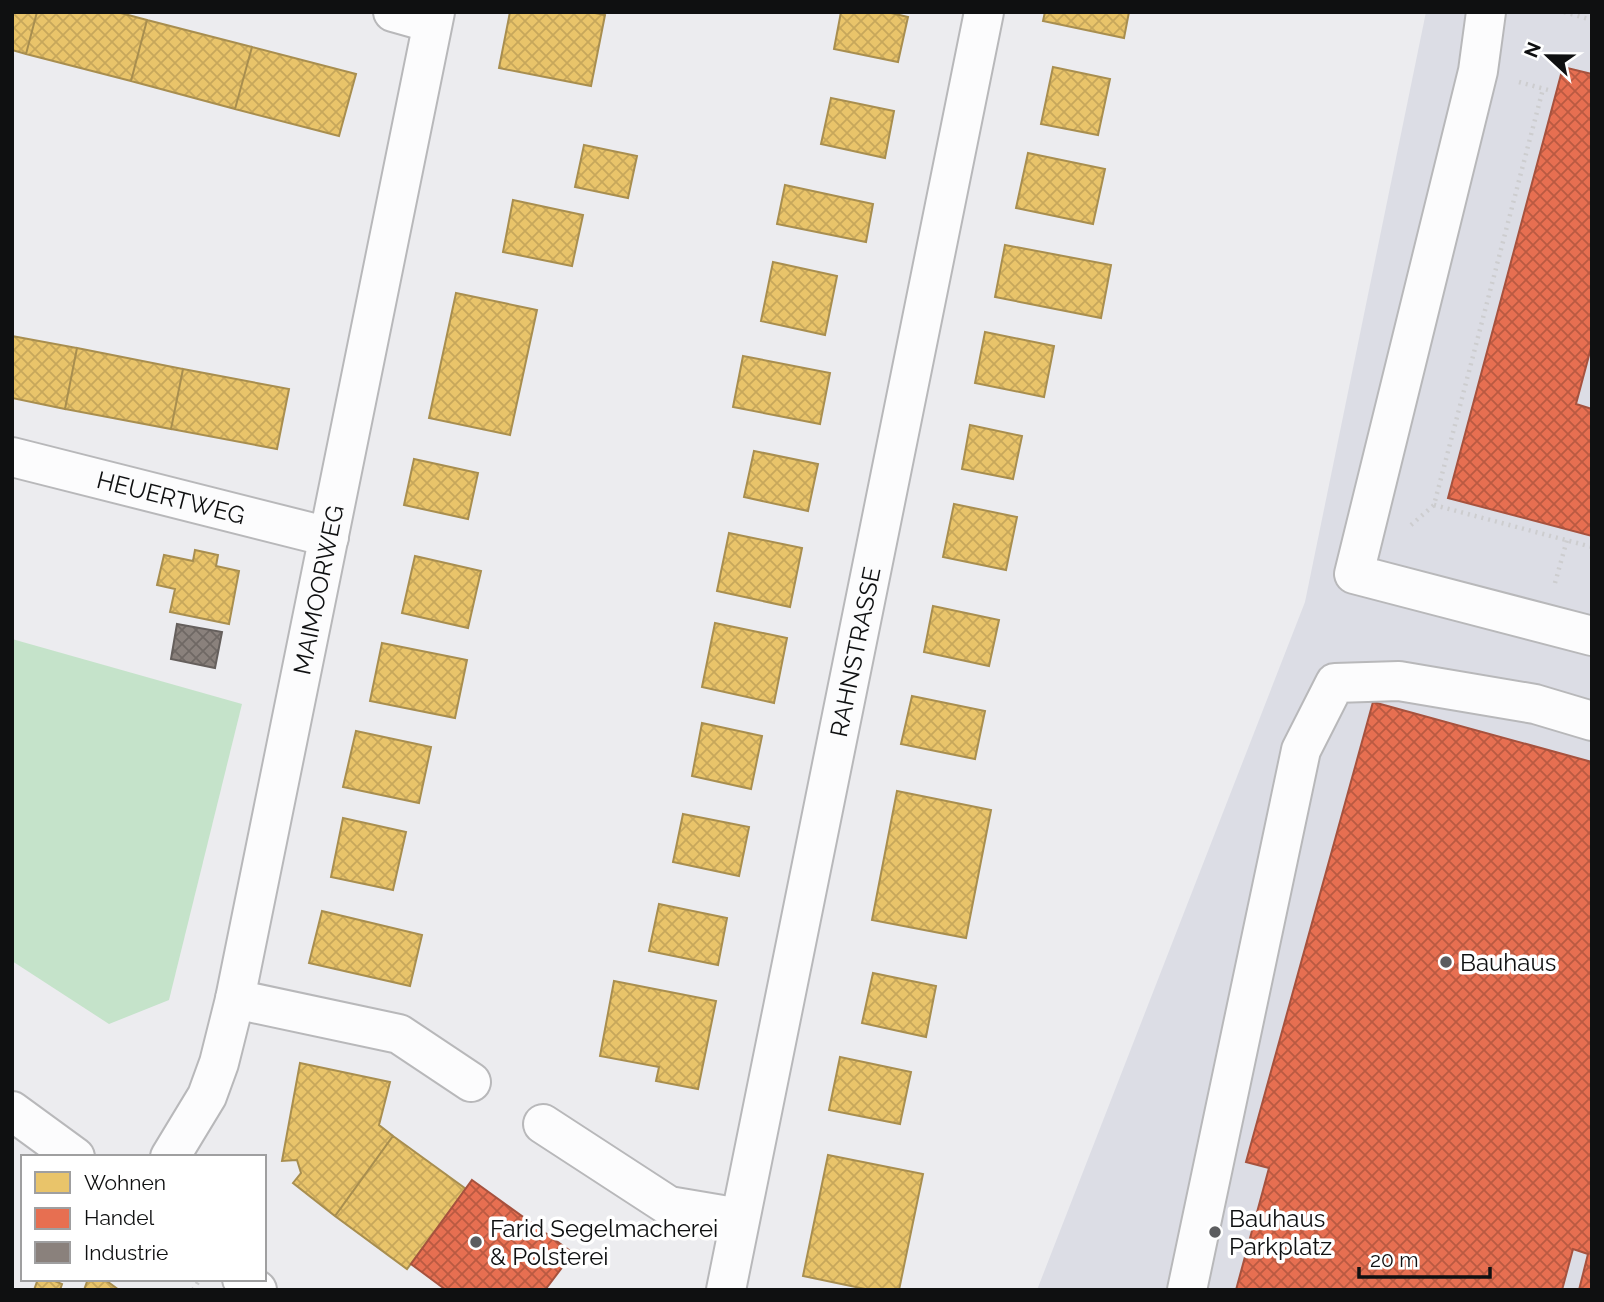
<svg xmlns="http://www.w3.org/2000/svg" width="1604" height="1302" font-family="Raleway,sans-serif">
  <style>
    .built { fill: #dcdde5 }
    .green { fill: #c5e3ca }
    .homes { fill: url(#homes-cross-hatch); stroke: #a88e4f; stroke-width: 2 }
    .shops { fill: url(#shops-cross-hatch); stroke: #a6523e; stroke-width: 2 }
    .industry { fill: url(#industry-cross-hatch); stroke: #655f5c; stroke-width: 2 }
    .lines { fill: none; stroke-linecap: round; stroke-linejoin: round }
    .minor-casing { stroke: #b8b8ba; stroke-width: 42 }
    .major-casing { stroke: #b8b8ba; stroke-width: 42 }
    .path { stroke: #cdcdcf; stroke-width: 4.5; stroke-dasharray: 2 5; stroke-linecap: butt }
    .minor { stroke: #fcfcfd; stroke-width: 38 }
    .major { stroke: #fcfcfd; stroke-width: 38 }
    .poi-dot { fill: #5c5d5f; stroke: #fff; stroke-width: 2.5 }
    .labels { text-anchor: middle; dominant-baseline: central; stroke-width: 7; stroke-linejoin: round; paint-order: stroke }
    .street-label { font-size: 24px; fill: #0f1011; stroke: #fff }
    .poi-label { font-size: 24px; fill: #0f1011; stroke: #fff; text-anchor: start }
  </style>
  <defs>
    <pattern id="homes-cross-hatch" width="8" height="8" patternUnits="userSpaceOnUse" patternTransform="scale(1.75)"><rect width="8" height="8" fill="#e9c46a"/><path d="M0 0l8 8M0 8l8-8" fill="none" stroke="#c7a75b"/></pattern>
    <pattern id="shops-cross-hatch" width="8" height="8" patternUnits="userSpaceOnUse" patternTransform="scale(1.75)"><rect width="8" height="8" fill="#e76f51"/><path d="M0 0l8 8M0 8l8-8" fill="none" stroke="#ba5a42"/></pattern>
    <pattern id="industry-cross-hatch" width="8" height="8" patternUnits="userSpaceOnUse" patternTransform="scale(1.75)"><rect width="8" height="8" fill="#8a817c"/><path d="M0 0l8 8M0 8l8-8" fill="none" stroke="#6f6864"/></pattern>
  </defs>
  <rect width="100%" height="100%" fill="#ececef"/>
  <path class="built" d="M1426,12H1592V1290H1037L1305,602Z"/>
  <path class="green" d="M12,639L242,704L169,1000L109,1024L12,961Z"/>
  <path class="homes" d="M12,12H37L26,54L12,50Z
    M37,12H117L147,20L131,81L26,54Z
    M510,12H590L605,15L591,86L499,68Z
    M841,12H887L908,17L898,62L834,49Z
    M1045,12H1129L1124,38L1043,21Z
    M147,20L252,47L235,109L131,81Z
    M252,47L356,74L339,136L235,109Z
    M1053,67L1110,79L1098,135L1041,124Z
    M831,98L894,111L885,158L821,144Z
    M584,145L637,156L628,198L575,187Z
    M1028,153L1105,169L1093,224L1016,208Z
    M785,185L873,204L866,242L777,224Z
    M513,200L583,215L572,266L503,252Z
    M1005,245L1111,265L1101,318L995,297Z
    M773,262L837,276L825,335L761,321Z
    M456,293L537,310L510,435L429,418Z
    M985,332L1054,346L1044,397L975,383Z
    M12,336L77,348L65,409L12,398Z
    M77,348L183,369L171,429L65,409Z
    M743,356L830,373L820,424L733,407Z
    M183,369L289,389L277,449L171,429Z
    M970,425L1022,436L1013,479L962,469Z
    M754,451L818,464L808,511L744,497Z
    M414,459L478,473L468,519L404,505Z
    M954,504L1017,517L1006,570L943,557Z
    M729,533L802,548L790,607L717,591Z
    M195,550L218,555L216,566L239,571L229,624L170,612L175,589L157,585L164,555L193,561Z
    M415,556L481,571L468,628L402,613Z
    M933,606L999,620L989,666L924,652Z
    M715,623L787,638L774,703L702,687Z
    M382,643L467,660L455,718L370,701Z
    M912,696L985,711L975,759L901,744Z
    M702,723L762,736L751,789L692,776Z
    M356,731L431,747L419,803L343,787Z
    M897,791L991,810L966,938L872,920Z
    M683,814L749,827L739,876L673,862Z
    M343,818L406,832L393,890L331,877Z
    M659,904L727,918L718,965L649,951Z
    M322,911L422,935L410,986L309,963Z
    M873,973L936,986L926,1037L862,1023Z
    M614,981L716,1001L698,1089L656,1081L659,1067L600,1056Z
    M840,1057L911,1072L900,1124L829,1110Z
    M300,1063L390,1082L379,1125L393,1136L335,1216L293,1183L301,1173L297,1160L282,1161Z
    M393,1136L466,1189L407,1269L335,1216Z
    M828,1155L923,1174L899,1290H870L803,1276Z
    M38,1279H50L62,1284L60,1290H34Z
    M88,1279H104L119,1290H84Z"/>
  <path class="shops" d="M1563,67L1592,74V344L1576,404L1592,409V536L1448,498Z
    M1373,702L1592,762V1290H1579L1588,1254L1573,1249L1562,1290H1236L1269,1168L1246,1162Z
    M472,1180L573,1253L545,1290H446L411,1264Z"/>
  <path class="industry" d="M177,624L222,632L215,668L171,659Z"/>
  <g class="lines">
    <defs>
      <g id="minor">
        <path d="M393,12L432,23"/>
        <path d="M1486,12L1478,71L1354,574L1592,636"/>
        <path id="s1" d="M12,457L329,537"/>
        <path d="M235,999L399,1034L471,1082"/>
        <path d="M543,1124L669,1206L740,1218"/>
        <path id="s2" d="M170,1157L207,1096L219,1063L235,999L435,12"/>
        <path id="s3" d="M726,1290L984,12"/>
        <path d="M1187,1290L1301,750L1335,683L1399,681L1535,704L1592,721"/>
      </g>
      <path id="major" d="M12,1111L75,1157
        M242,1279L257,1290"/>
    </defs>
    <use href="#minor" class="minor-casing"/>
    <use href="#major" class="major-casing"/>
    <path class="path" d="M1564,12L1592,20
      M1519,82L1552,91
      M1434,505L1592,547
      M1411,525L1434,505L1543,89
      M1555,583L1567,540
      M193,1290L200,1279"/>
    <use href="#minor" class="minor"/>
    <use href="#major" class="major"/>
  </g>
  <g class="poi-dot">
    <circle cx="1446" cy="962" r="7"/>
    <circle cx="1215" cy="1232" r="7"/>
    <circle cx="476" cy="1242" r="7"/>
  </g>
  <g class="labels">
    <g class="street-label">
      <text stroke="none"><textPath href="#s1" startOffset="164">HEUERTWEG</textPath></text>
      <text stroke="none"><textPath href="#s2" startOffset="590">MAIMOORWEG</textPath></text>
      <text stroke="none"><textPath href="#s3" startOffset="651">RAHNSTRASSE</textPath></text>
    </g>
    <g class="poi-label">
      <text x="1460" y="962">Bauhaus</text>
      <text x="1229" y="1218">Bauhaus<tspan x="1229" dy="28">Parkplatz</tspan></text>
      <text x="490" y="1228">Farid Segelmacherei<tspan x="490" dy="28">&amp; Polsterei</tspan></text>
    </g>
  </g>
  <rect width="1604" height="1302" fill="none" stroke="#0f1011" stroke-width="28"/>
  <rect x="21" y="1155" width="245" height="126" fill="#ffffff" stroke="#9f9fa0" stroke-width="2"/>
  <rect x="35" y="1172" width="35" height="21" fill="#e9c46a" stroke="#9f9fa0" stroke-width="2"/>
  <text x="84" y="1190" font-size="21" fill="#0f1011">Wohnen</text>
  <rect x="35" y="1208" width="35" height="21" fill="#e76f51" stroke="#9f9fa0" stroke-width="2"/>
  <text x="84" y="1225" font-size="21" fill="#0f1011">Handel</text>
  <rect x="35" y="1242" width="35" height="21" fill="#8a817c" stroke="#9f9fa0" stroke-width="2"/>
  <text x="84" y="1260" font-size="21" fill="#0f1011">Industrie</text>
  <g transform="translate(1548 56) rotate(292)" stroke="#ffffff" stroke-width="5" paint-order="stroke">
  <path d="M0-5L12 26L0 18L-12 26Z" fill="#0f1011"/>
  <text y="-10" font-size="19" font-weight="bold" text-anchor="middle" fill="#0f1011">N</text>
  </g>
  <path d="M1359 1267v10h131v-10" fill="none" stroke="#0f1011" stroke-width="3.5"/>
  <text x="1370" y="1267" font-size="21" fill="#0f1011" stroke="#ffffff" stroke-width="5" paint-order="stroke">20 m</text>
</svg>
